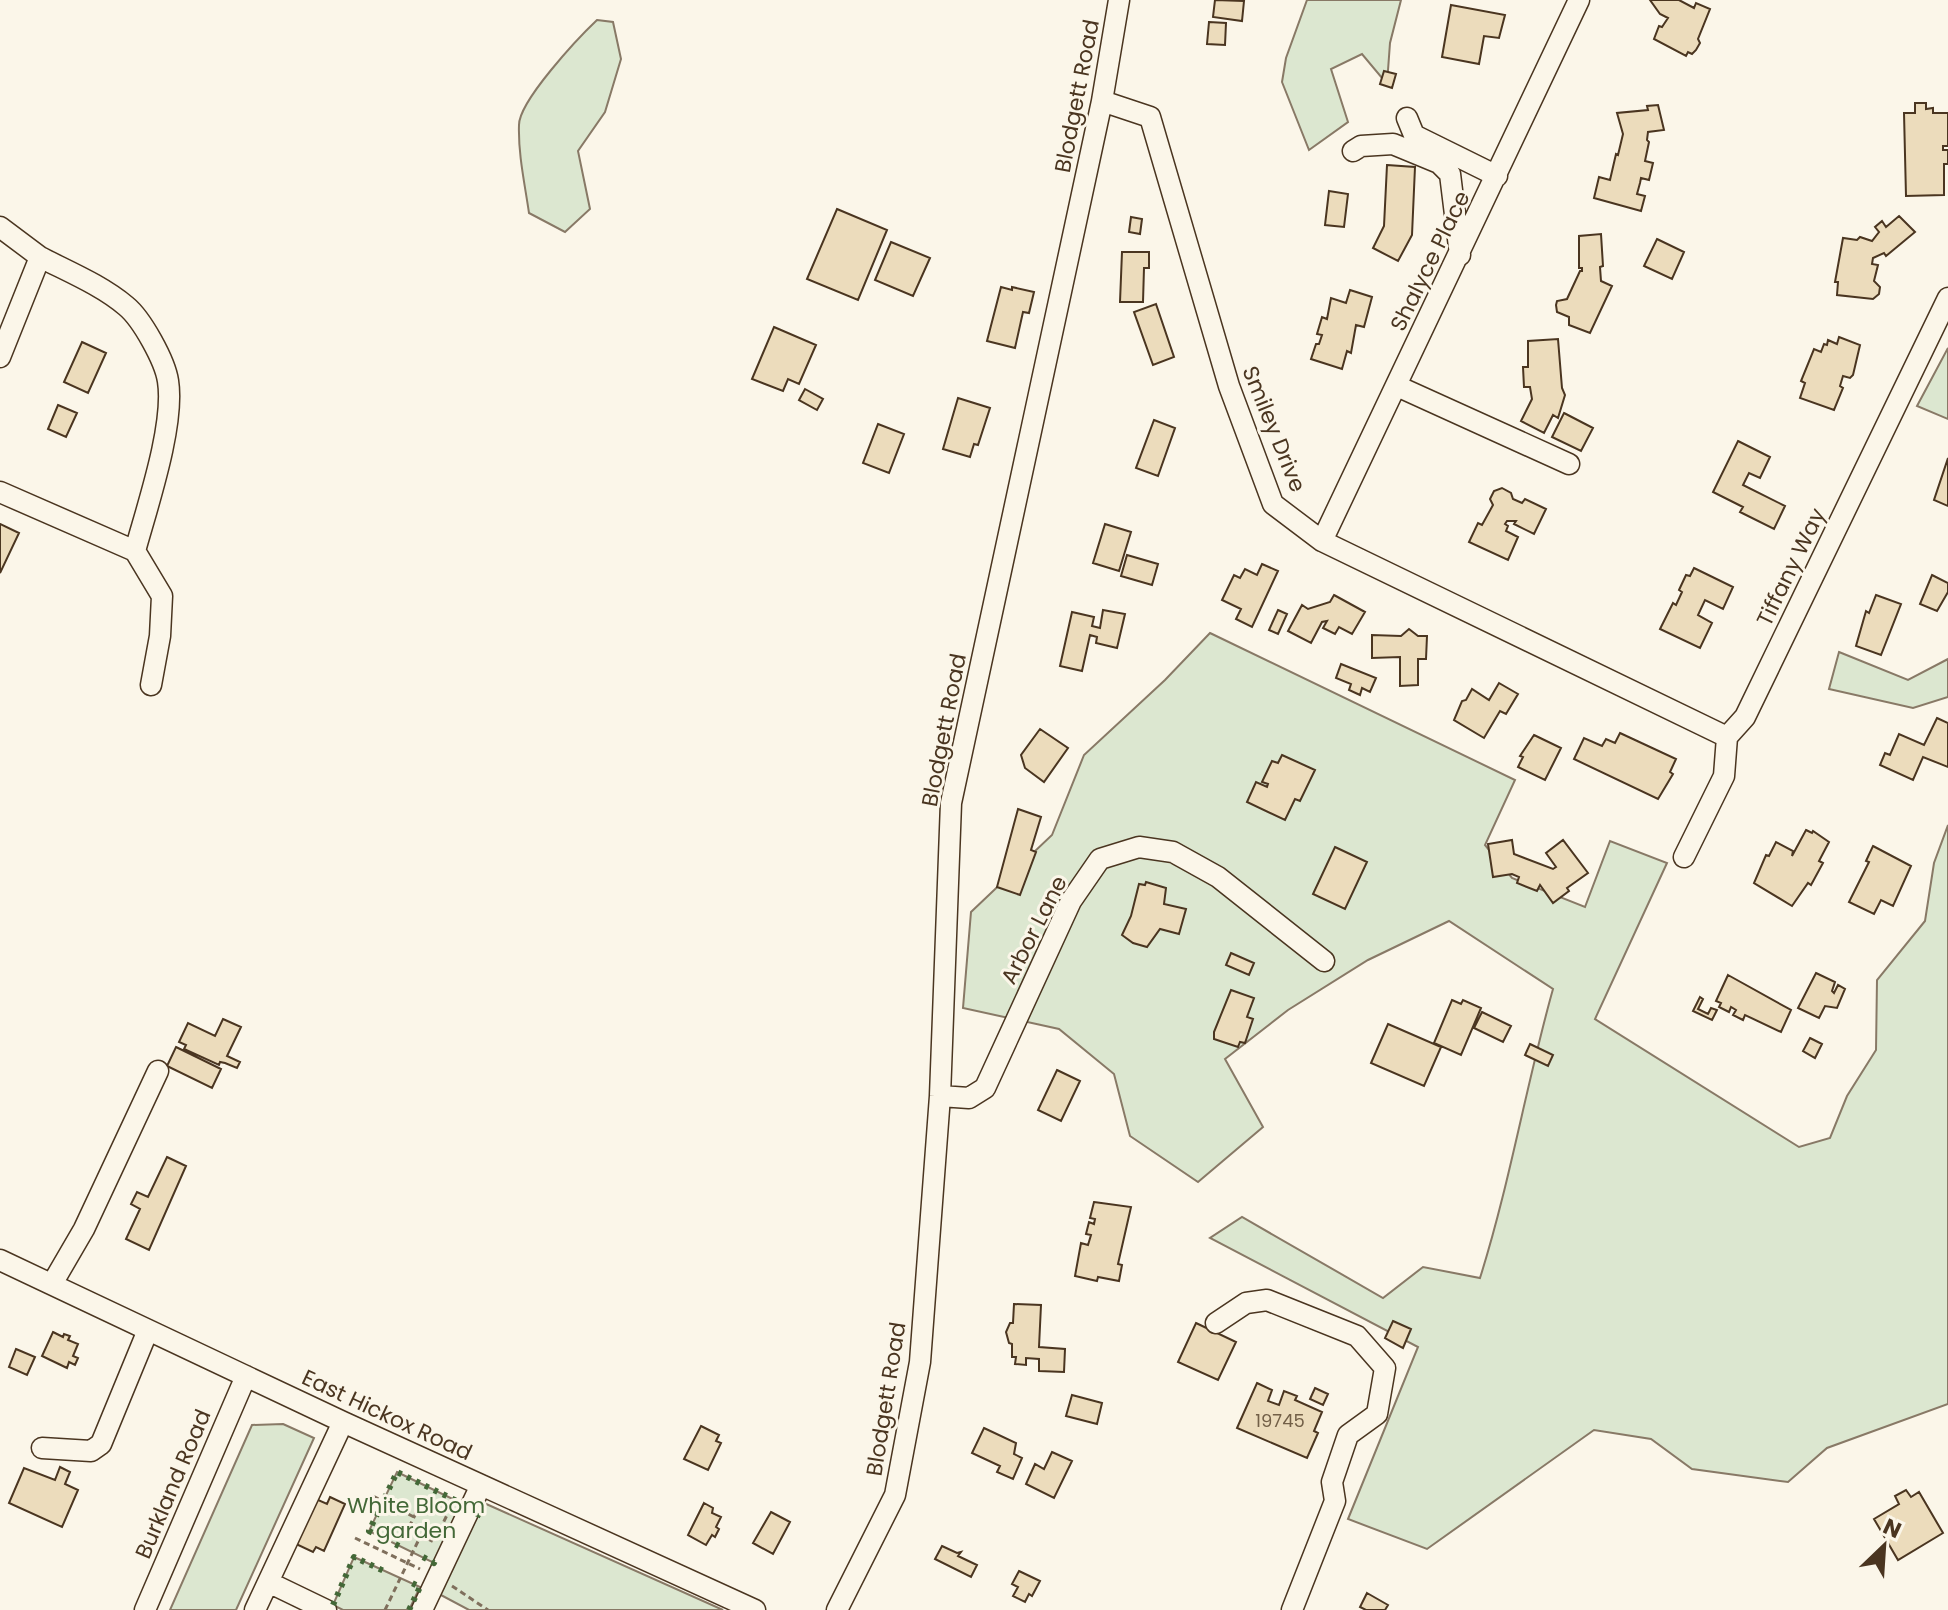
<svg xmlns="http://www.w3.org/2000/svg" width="1948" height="1610" font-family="Poppins,sans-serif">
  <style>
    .green { fill: #dce7d0; stroke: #887966; stroke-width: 2 }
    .building { fill: #ecdcbc; stroke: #4a3520; stroke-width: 2 }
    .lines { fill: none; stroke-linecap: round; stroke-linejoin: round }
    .minor-casing { stroke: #4a3520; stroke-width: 23 }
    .path { stroke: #7f6f5c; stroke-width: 3; stroke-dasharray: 6 4; stroke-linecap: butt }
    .minor { stroke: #fbf6e9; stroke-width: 20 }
    .hedge { stroke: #436837; stroke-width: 6; stroke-dasharray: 4 6; stroke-linecap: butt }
    .labels { text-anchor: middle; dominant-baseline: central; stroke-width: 6; stroke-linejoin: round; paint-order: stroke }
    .number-label { font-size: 18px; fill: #725f47 }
    .street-label { font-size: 22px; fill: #4a3520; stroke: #fbf6e9 }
    .park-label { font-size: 22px; fill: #436837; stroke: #fbf6e9 }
  </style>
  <rect width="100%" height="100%" fill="#fbf6e9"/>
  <path class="green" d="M1307,0H1401L1390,43L1387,84L1362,54L1331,69L1348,122L1309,150L1282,82L1286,58Z
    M597,20L613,22L621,59L605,112L578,151L590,209L565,232L529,213C525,185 518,154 519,125C519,101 578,38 597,20Z
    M1948,348V419L1917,406Z
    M1210,633L1515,780L1485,845L1512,878L1585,907L1610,841L1667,863L1595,1019L1799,1147L1830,1138L1847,1096L1876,1050L1877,980L1925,921L1934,863L1948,825V1404L1827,1448L1788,1482L1692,1469L1651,1439L1594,1430L1427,1549L1348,1519L1418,1347L1210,1238L1242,1217L1383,1298L1423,1267L1480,1278C1510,1183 1526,1085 1553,989L1449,921L1368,960L1288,1010L1225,1059L1263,1127L1198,1182L1130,1136L1114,1074L1059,1029L963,1008L971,912L1052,835L1084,755L1165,680Z
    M1839,652L1908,680L1948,659V697L1913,708L1829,689Z
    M283,1424L314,1438L236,1610H170L252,1425Z
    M397,1472L463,1504L434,1563L369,1531Z
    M484,1503L723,1610H469L439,1594Z
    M354,1557L420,1587L409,1610H343L333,1605Z"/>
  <path class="building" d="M1215,0L1244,1L1242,21L1213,17Z
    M1650,0H1679L1694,8L1696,3L1710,9L1698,39L1700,43L1696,50L1692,54L1688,52L1686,56L1654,39L1659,26L1662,27L1668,18L1660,14Z
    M1451,5L1505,15L1499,38L1484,36L1479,64L1442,57Z
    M1209,22L1226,23L1225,45L1207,44Z
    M1384,71L1396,74L1392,88L1380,84Z
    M1915,103H1926V109L1933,108V113H1948V146H1943V150H1948V164H1944V195L1906,196L1904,113H1915Z
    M1658,105L1664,130L1648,132L1647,140L1649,142L1645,161L1653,163L1649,180L1641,178L1640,183L1637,194L1645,196L1641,211L1594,198L1599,177L1610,180L1616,154L1618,155L1623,134L1617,113L1648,110L1647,106Z
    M1387,165L1415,167L1412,235L1398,261L1373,248L1384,226Z
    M1329,191L1348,194L1344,227L1325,225Z
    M837,209L887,230L858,300L807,279Z
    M1899,216L1915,232L1886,256L1884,253L1873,258L1872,264L1878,265L1874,281L1880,287L1879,294L1873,299L1837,295L1838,282H1835L1843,238L1857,240L1860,237L1872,241L1879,232L1875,227L1882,221L1886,227Z
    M1131,217L1142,219L1140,234L1129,232Z
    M1601,234L1603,266L1600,267L1601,281L1612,286L1590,333L1569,325V317L1557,312L1556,305L1557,301L1567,299L1580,271H1582V268H1579V236Z
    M1657,239L1684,252L1672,279L1644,266Z
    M891,242L930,258L913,296L875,280Z
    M1122,252H1149V268H1144L1143,302H1120Z
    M1001,287L1012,290V287L1034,292L1029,313L1023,312L1015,348L987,341Z
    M1350,290L1372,297L1364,327L1356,325L1351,353L1347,351L1342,369L1311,359L1316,344H1319L1322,335L1317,334L1322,317L1327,319L1331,298L1346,303Z
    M1156,304L1174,357L1153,365L1134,312Z
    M774,327L816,345L799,384L788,379L783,391L752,379Z
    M1839,337L1860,345L1853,375L1850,378L1843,376L1840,386L1843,388L1834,410L1800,398L1805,383L1801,381L1814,349L1821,352L1824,344L1827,345L1828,340L1837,344Z
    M1558,339L1562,388L1565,395L1558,418L1553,415L1544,433L1521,421L1532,399L1530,387H1524L1523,367H1528V341Z
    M82,342L106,353L88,393L64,382Z
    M805,389L823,399L817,410L799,400Z
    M958,398L990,408L978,445L974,444L970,457L943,449Z
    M58,405L77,413L66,437L48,429Z
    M1564,413L1593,428L1581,451L1552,437Z
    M1154,420L1175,428L1158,476L1136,468Z
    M878,424L904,434L889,473L863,463Z
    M1738,441L1770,457L1760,478L1749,473L1743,485L1785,506L1774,529L1740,512L1743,507L1713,492Z
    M1948,458V506L1934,500Z
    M1502,488L1511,493L1513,499L1522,503L1525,499L1546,509L1534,534L1514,524L1516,521H1507L1505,524L1508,526L1506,531L1518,537L1508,560L1469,542L1478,523L1482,525L1493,505L1490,499L1494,491Z
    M0,524L19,533L0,573Z
    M1105,524L1131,532L1119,571L1093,563Z
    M1127,555L1158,564L1152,585L1121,576Z
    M1262,564L1278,571L1252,627L1236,619L1241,609L1222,600L1234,575L1240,578L1245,569L1257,575Z
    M1694,568L1733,587L1723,609L1705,600L1698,615L1712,623L1700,648L1660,629L1673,603L1676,605L1682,592L1679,590L1686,575L1690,576Z
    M1932,575L1948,583V592L1937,611L1920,604Z
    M1334,595L1365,612L1352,634L1339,627L1335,634L1323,628L1327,621L1322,622L1311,643L1288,631L1302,605L1308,609L1330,602Z
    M1876,595L1901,604L1881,655L1856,646L1866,611L1869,613Z
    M1103,610L1125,614L1117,648L1096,643L1097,637L1090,635L1082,671L1060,666L1072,612L1094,617L1092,626L1100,628Z
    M1278,610L1287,614L1278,634L1269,630Z
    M1409,629L1418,636H1427L1426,659H1418V685L1400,686V657L1372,658V635L1401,636Z
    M1341,664L1376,678L1370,692L1362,688L1360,695L1349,690L1351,684L1336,678Z
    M1499,683L1518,694L1506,714L1500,711L1484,738L1454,720L1462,701L1466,700L1472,689L1489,700Z
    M1937,718L1948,723V767L1923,757L1913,780L1880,765L1885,753L1890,755L1899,734L1924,745Z
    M1040,729L1068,748L1044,782L1025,768L1021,755Z
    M1620,733L1676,759L1670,772L1673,774L1658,799L1574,759L1584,738L1602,746L1606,739L1615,743Z
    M1534,735L1561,748L1545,780L1518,767L1523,757L1520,756Z
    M1282,755L1315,770L1300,801L1295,799L1285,820L1247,802L1256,782L1267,787L1268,784L1262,782L1272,761L1278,763Z
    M1018,809L1041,817L1031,850L1036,852L1020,895L997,887Z
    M1806,830L1812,833L1813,831L1829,842L1819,861L1823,863L1811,885L1808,883L1792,906L1754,883L1766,855L1769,856L1776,842L1793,851L1792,856Z
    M1512,840L1514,854L1553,869L1556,867L1546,853L1563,840L1588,873L1567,888L1569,891L1553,903L1540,885L1537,891L1517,883L1519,877L1512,874L1493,877L1488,844Z
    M1873,846L1911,866L1893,906L1881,900L1874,914L1849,902L1869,862L1866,861Z
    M1335,847L1367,862L1345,909L1313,894Z
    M1146,882L1166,888L1164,904L1186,909L1179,934L1160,929L1147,947L1133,943L1122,935L1131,916L1139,884L1145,885Z
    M1231,953L1254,963L1249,975L1226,965Z
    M1816,973L1835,982L1832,991L1834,993L1838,985L1845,989L1837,1008L1825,1006L1819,1018L1798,1008Z
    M1728,975L1791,1010L1781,1032L1745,1015L1743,1020L1733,1015L1736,1010L1731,1007L1729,1012L1719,1007L1721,1003L1716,1001Z
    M1231,990L1254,998L1247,1017L1253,1019L1245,1043L1240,1042L1238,1047L1214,1039V1032Z
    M1700,997L1703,999L1698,1009L1708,1014L1711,1008L1717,1010L1712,1020L1693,1011Z
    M1452,1000L1461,1004L1463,1000L1481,1008L1461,1055L1434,1043Z
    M1482,1012L1511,1026L1503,1042L1474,1028Z
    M223,1019L241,1027L227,1056L240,1062L237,1068L225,1063L220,1062L219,1065L184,1049L186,1045L179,1042L188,1023L215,1036Z
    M1388,1024L1441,1047L1424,1086L1371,1063Z
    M1810,1038L1822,1044L1815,1058L1803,1051Z
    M1530,1044L1553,1055L1548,1066L1525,1055Z
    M176,1047L221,1069L212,1088L167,1066Z
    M1057,1070L1080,1081L1061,1121L1038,1110Z
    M167,1157L186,1166L149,1250L126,1239L140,1209L131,1204L137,1192L148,1197Z
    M1094,1202L1131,1207L1118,1264L1122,1265L1119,1281L1098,1277L1097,1281L1075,1276L1081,1243L1088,1245L1091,1235L1086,1234L1089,1222L1094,1224L1095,1219L1090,1218Z
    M1014,1304L1041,1305L1039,1347L1065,1349L1064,1372L1039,1371V1359L1026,1358V1365L1015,1364L1016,1357H1012V1344L1009,1343L1006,1332L1010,1323H1013Z
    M1393,1321L1411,1329L1403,1348L1385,1338Z
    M1196,1323L1236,1342L1218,1380L1178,1362Z
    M53,1332L63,1337L64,1334L70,1336L68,1340L78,1344L73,1356L78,1358L75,1365L69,1362L67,1368L42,1356Z
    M16,1349L35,1357L27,1375L9,1367Z
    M1257,1383L1272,1390L1268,1401L1279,1405L1284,1391L1297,1396L1295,1400L1322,1412L1314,1431L1318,1433L1307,1458L1237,1428Z
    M1315,1388L1328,1394L1323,1405L1310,1399Z
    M1072,1395L1102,1403L1097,1424L1066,1416Z
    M701,1426L719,1435L716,1441L721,1443L708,1470L684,1459Z
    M984,1428L1016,1443L1014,1454L1022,1458L1013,1479L997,1472L1000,1466L972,1453Z
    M1052,1452L1072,1461L1054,1498L1026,1484L1035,1464L1044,1469Z
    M60,1467L70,1472L65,1484L78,1490L62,1527L9,1503L24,1468L55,1480Z
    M1906,1490L1911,1497L1919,1492L1943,1533L1898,1560L1874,1519L1899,1504L1895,1496Z
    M330,1497L345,1504L324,1551L316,1547L313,1552L296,1544L316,1499L327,1504Z
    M704,1503L713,1508L712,1513L721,1517L716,1527L719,1529L715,1537L712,1535L706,1545L688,1535Z
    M771,1512L790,1522L773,1554L753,1543Z
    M942,1546L957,1553L961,1552L958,1556L977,1565L971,1577L935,1559Z
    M1019,1571L1040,1581L1032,1596L1029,1594L1025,1602L1013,1596L1018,1587L1012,1584Z
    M1367,1593L1388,1605L1385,1610H1366L1360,1607Z"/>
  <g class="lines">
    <defs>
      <path id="minor" d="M1102,101L1150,117L1229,386L1273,504L1322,541L1727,737
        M1407,118L1414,135L1497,176
        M1353,151L1361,146L1393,144L1439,163L1450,174L1460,255
        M0,227L40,257
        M0,357L40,257C69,272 101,285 126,306C142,319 165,361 168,381C175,425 147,507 135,551
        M1397,386L1569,464
        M0,492L135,551L162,596L160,636L151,685
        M1322,541L1579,0
        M1684,857L1724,776L1727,737L1745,717L1948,298
        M940,1096L969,1098L985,1088L1071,901L1100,859L1139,847L1173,852L1218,877L1324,961
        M0,1260L343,1422L755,1610
        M52,1284L84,1229L158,1071
        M1216,1323L1246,1303L1267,1300L1357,1336L1385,1368L1377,1414L1348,1435L1332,1482L1335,1501L1292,1610
        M42,1448L91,1451L101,1444L148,1330
        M268,1582L326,1610
        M145,1610L246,1376
        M255,1610L343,1422
        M422,1610L481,1485
        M837,1610L895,1495L920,1362L940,1096L951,803L1102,101L1119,0"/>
    </defs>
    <use href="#minor" class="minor-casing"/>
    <path class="path" d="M373,1496L414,1517
      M421,1503L447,1515L434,1542L408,1529Z
      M355,1538L420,1569
      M452,1586L488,1610
      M385,1610L421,1535"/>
    <use href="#minor" class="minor"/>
    <path class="hedge" d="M477,1517L484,1503
      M399,1546L369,1531L397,1472L463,1504L461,1508
      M423,1557L434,1563L436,1558
      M333,1605L354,1557L384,1571
      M409,1610L420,1587L410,1582"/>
  </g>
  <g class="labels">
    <g class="number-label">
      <text x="1280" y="1420">19745</text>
    </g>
    <g class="street-label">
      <text transform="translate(1077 96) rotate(-79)">Blodgett Road</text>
      <text transform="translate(1430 261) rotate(-64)">Shalyce Place</text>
      <text transform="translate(1274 429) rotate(68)">Smiley Drive</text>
      <text transform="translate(1791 567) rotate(-64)">Tiffany Way</text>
      <text transform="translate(944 730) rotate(-79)">Blodgett Road</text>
      <text transform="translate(1034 930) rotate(-63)">Arbor Lane</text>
      <text transform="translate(886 1399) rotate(-81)">Blodgett Road</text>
      <text transform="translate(387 1415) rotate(25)">East Hickox Road</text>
      <text transform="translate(173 1484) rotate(-67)">Burkland Road</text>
    </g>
    <g class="park-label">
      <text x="416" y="1505">White Bloom<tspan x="416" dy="25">garden</tspan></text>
    </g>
  </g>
  <g transform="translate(1884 1546) rotate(25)" stroke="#fbf6e9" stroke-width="6" paint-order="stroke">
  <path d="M0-6L14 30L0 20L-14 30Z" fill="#4a3520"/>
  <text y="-12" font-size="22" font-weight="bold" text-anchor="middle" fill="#4a3520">N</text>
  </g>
</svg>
